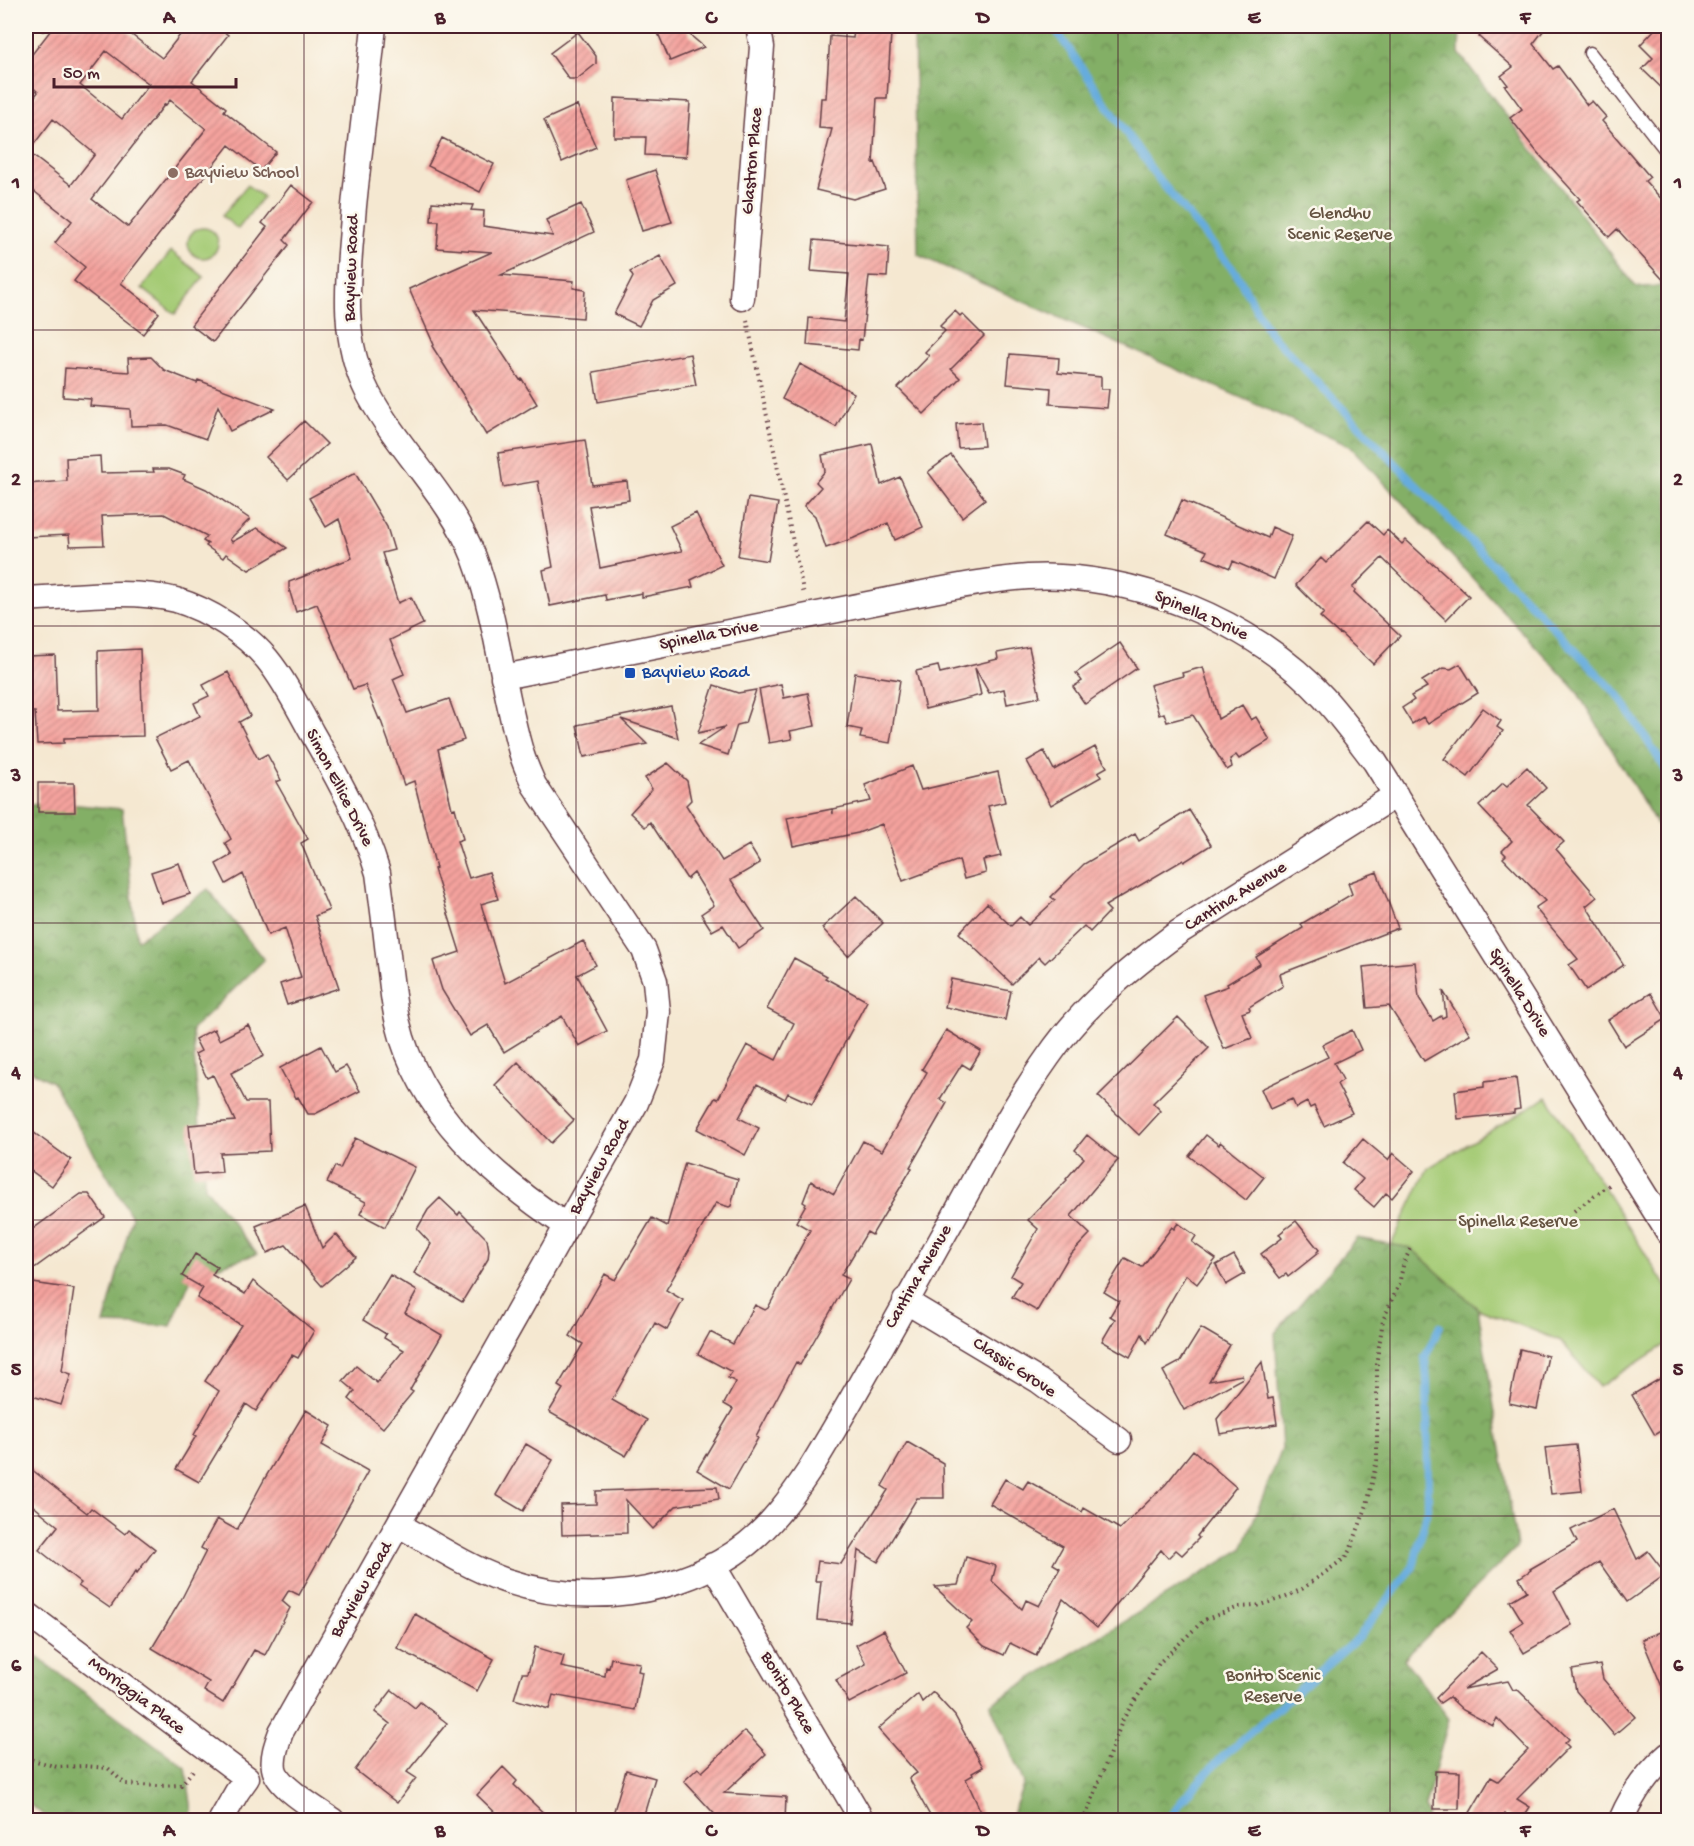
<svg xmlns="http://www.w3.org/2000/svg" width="1694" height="1846" font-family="'Gochi Hand',sans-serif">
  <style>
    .green { fill: #a4cb75; stroke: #777550; stroke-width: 1.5 }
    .forest { fill: url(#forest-crowns); stroke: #666748; stroke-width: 1.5 }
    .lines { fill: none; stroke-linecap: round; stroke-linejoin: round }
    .stream { stroke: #66acdd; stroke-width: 8 }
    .building { fill: url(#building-hatch); fill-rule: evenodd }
    .lane-casing { stroke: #643d44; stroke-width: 15 }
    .street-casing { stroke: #643d44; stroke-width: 27 }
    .path { stroke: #643d44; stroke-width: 4; stroke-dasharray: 1.5 4.5; stroke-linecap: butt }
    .lane { stroke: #fff; stroke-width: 12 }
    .street { stroke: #fff; stroke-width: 24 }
    .grid { fill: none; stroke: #4a1f2b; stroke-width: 1.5; stroke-opacity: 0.55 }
    .education-dot { fill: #8d6e63; stroke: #fbf7ec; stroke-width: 2 }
    .transit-dot { fill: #1a4fb4; stroke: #fbf7ec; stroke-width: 2 }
    .labels { text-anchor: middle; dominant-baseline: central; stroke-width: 5; stroke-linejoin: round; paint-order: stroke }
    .street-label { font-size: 18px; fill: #4a1f2b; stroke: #fbf7ec }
    .education-label { font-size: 18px; fill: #785e54; stroke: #fbf7ec; text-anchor: start }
    .park-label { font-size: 18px; fill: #655341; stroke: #fbf7ec }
    .transit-label { font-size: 18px; fill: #164399; stroke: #fbf7ec; text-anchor: start }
    .neatline { fill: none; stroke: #4a1f2b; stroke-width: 2 }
    .grid-label { font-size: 20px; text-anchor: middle; font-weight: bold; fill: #4a1f2b }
  </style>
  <defs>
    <pattern id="forest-crowns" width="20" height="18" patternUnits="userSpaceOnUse" patternTransform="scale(1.5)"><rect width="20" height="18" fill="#83af66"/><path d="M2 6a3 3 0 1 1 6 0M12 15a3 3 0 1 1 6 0" fill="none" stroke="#6d8e54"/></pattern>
    <pattern id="building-hatch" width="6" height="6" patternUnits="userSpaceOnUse" patternTransform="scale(1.5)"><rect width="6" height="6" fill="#f5a39e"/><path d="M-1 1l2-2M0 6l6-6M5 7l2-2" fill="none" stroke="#c88481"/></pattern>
  </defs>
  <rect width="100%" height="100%" fill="#fbf7ec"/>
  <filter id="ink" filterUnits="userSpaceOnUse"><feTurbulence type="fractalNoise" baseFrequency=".0167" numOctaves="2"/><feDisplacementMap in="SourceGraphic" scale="12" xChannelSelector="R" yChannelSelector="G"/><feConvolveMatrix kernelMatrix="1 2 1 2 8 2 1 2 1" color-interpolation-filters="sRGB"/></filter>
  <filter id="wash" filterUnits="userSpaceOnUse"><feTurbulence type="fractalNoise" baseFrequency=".008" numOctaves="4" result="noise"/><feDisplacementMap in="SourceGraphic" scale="24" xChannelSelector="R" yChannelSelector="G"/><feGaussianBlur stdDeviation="1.35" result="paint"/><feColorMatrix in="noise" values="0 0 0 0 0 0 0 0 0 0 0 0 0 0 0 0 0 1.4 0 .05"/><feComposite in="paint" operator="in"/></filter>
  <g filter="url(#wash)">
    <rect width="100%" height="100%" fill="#f5e8d1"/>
    <path class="green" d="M247,185L263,197L238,229L222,216Z
      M188 243a15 15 0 1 1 30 0a15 15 0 1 1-30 0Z
      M171,251L204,277L175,314L142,288Z
      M1547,1097L1668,1290V1343L1599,1387L1561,1341L1478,1309L1411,1248L1391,1245L1428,1168Z"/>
    <path class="forest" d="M914,26H1460L1459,53L1636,287L1668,286V843L1576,690L1350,446L918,255Z
      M45,802L122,809L137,940L208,889L264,960L192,1030L205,1187L257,1254L193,1274L171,1326L104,1324L132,1217L52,1082L26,1068V806Z
      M1357,1238L1411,1248L1478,1309L1517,1547L1404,1659L1449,1719L1425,1807L1428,1820H1010L1024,1783L990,1704L1242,1549L1282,1449L1275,1333Z
      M26,1649L186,1768L192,1811L187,1820H51L26,1802Z"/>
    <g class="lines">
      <path class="stream" d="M1053,26L1156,176L1236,273L1269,332L1619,696L1668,773
        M1169,1820L1183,1799L1219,1760L1358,1638L1413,1567L1428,1509L1427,1382L1425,1357L1440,1326"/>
    </g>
    <g id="blocks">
      <path class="building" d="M54,26H120L162,58L187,26H216L228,35L192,81L226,108L224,111L276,152L261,170L229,145L121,283L159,313L143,334L74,281L85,267L55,243L72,221L26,185V108L38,92L26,81V62ZM106,51L149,84L122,119L80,85ZM170,100L206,129L128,227L92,199L165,104L166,105ZM53,119L95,154L71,185L28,152Z
        M655,26H686L689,34L704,47L670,61Z
        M1489,26H1547L1533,44L1553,69L1558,66L1587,105L1592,101L1606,117L1602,121L1650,177L1645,181L1668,206V285L1617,229L1609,237L1577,201L1580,199L1537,152L1510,118L1522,109L1505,86L1508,85L1501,76L1513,67L1479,37Z
        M1658,26H1668V94L1642,69L1653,58L1640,45Z
        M854,30L891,33L887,98H877L873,163L875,162L885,189L853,199L816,190L832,129L819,128L821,98H826L830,36L853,38Z
        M578,32L596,56V64L577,79H569L550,53Z
        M615,98L690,102L686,157L645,155L646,137H614Z
        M577,105L596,147L562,162L544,120Z
        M442,138L494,164L480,192L428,166Z
        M655,170L672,222L642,231L626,180Z
        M291,185L313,202L284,240L289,245L213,342L191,325L267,227L262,223Z
        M432,202L473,205L471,210L484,211L483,226L553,236L546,220L581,204L594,232L501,275L574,281L573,288L585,290L583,318L474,310L520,380L522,379L537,404L486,435L471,410L472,409L432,346L434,345L409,289L492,252L437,248L439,221H431Z
        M814,240L889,247L887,277L869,276L862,340L859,339L858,350L807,345L809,318L844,322L849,274L811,271Z
        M660,256L677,286L653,300L639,326L614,314L633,277L630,272Z
        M955,311L960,316L962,314L984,336L951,369L960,378L924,414L898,388L929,356L925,352L945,331L940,326Z
        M690,354L696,385L598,402L593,372Z
        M1010,354L1059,358L1058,373L1101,377V389H1109L1107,408L1050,404L1051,388L1007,384Z
        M151,357L164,370L197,383L198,380L275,409L230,431L218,406L206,439L167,425L131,426L130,409L90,406L91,399L63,397L65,368L129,372L128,358Z
        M800,364L854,393L836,427L782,399Z
        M304,421L327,444L288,480L266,457Z
        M981,422L984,446L958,448L956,424Z
        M585,440L592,485L627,481L629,500L589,506L600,568L682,551L670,526L696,513L722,565L691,580L693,587L642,597V593L606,600L605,595L550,606L543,570L553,567L538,481L503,487L498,453Z
        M872,444L881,485L900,477L923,527L895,540L888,523L854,538L826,548L815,516L804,506L821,487L816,482L825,471L822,455Z
        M951,455L985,499L962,517L928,472Z
        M100,456L101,473L154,472L153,469H169L185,475L183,479L206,489L250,519L230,539L232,542L257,528L287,548L249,570L226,554L223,558L206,546L208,544L203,541L207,536L164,514L102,516L104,545L70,546L69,535L26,537V484L67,481L66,458Z
        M355,473L387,527L394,550L382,553L398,603L411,597L423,624L390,640L404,674L393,679L407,713L449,699L464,740L438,749L452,809L455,808L463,839L457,841L469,878L489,872L498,899L481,904L505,983L583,941L596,965L577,975L607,1031L579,1046L562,1016L504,1052L488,1025L470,1036L442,990L433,961L460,952L434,869L436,868L414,781L404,785L380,718L379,719L365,685L353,689L317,604L296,612L289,589V582L352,558L339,519L326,527L309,498Z
        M748,498L778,503L768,561L738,556Z
        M1182,500L1268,538L1272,527L1292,536L1274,579L1233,561L1230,568L1204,557L1207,551L1167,534Z
        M1368,521L1383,535L1387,530L1402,544L1406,540L1432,564L1433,563L1469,596L1446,620L1382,558L1352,588L1355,590L1354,592L1400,636L1373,664L1340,633L1339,634L1320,617L1324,613L1296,585L1321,558L1326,563Z
        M1120,643L1137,668L1085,704L1073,687L1082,681L1076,673Z
        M1029,647L1040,697L1007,704L1004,689L989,693L975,668L981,695L925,709L916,671L938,666L940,673L998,659L997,653Z
        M140,649L143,736L64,738V743L37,744L35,712H26V656L55,655L57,711L99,710L98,651Z
        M1460,664L1478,693L1428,724L1423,717L1412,724L1402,708L1414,700L1411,696L1427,687L1422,681L1443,668L1451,669Z
        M1203,667L1218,719L1242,705L1251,720L1256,717L1270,740L1239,759L1236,755L1230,759L1232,767L1227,770L1193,715L1167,722L1164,713L1159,715L1150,685L1183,676L1182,673Z
        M228,672L250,716L239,722L258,759L267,754L281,780L276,782L308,839L301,843L329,910L315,916L339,988L287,1005L280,984L301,977L285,928L268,935L243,874L226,884L216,864L232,855L225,843L231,839L189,760L171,769L155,738L200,716L194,703L209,696L203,685Z
        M855,673L900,680L890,743L860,738L862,730L847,727Z
        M781,684L784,698L808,693L815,726L790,731L792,739L769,743L759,689Z
        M714,685L738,693L756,690L745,723L737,725L728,755L698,745L725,727L698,733Z
        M671,706L678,738L621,719L647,744L584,757L577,725Z
        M1483,708L1501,721L1497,727L1503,731L1468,777L1444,759Z
        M1095,747L1107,767L1098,772L1101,777L1051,805L1027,761L1044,751L1054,770Z
        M668,763L687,781L691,800L686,805L722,861L749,845L760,863L731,880L764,930L738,948L723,925L712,931L701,914L714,905L694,873L687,879L650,822L645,827L630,813L652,789L645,778Z
        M912,766L921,790L998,772L1005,802L988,806L1001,856L983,860L986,873L964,879L959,860L903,881L882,824L858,833L793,846L787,818L832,809L833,814V809L871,801L865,785Z
        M1527,767L1546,788L1528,805L1564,842L1556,849L1597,897L1586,906L1624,965L1586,990L1569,965L1578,959L1535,908L1545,901L1503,858L1506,855L1502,851L1512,841L1479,806L1503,783L1507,786Z
        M38,783H74L75,812H38Z
        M1189,810L1211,845L1184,862L1183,860L1105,906L1110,911L1090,932L1084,926L1045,963L1039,957L1012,984L959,933L987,903L1011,926L1020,917L1028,925L1055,900L1051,897L1084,864L1135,834L1139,841Z
        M179,863L190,894L162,903L151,872Z
        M1377,872L1398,928L1280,974L1283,986L1249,1007L1250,1010L1242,1013L1252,1038L1224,1049L1203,995L1228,986L1227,984L1260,964L1256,957L1303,928L1301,924L1352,894L1348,883Z
        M856,896L883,923L848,956L822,928Z
        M794,958L827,976L825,978L867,1001L812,1104L788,1093L785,1099L757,1084L739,1118L759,1128L745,1155L697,1129L715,1098L718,1099L747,1045L776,1060L794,1023L767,1009Z
        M1415,962L1419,998L1433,1021L1441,1016L1442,1018L1446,1016L1443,991L1470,1034L1424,1061L1389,1006L1367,1008L1363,967Z
        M951,979L1011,991L1005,1020L945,1007Z
        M1651,993L1666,1019L1624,1046L1608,1020Z
        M1178,1017L1209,1048L1153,1103L1161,1111L1139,1135L1098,1096Z
        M248,1025L264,1056L231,1073L246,1102H268L270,1151L220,1153L222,1172L194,1174L189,1125L235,1121L213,1075L207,1078L195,1054L201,1051L195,1039L214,1029L219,1040Z
        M946,1030L981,1051L970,1069L962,1064L940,1099L947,1103L910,1167L912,1168L872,1235L867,1232L841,1275L849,1279L800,1365L796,1362L756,1437L758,1438L729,1489L697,1470L733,1409L724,1404L736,1382L728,1378L732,1372L698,1354L710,1332L733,1344L755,1305L765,1310L768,1308L810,1230L796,1222L806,1204L803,1202L811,1181L834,1194L863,1141L882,1151L927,1072L922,1069Z
        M1352,1030L1361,1050L1334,1063L1343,1080L1337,1084L1352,1113L1324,1126L1314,1106L1310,1108L1307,1102L1296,1108L1292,1099L1270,1109L1261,1089L1328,1057L1322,1045Z
        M321,1046L335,1072L346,1066L360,1091L315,1114H308L298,1097L296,1098L280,1068Z
        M518,1062L574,1120L551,1143L495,1085Z
        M1516,1078L1520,1109L1514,1110V1113L1458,1119L1455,1091L1484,1087V1082Z
        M26,1127L71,1160L52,1186L26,1167Z
        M1087,1135L1118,1160L1071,1216L1090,1234L1069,1256L1037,1311L1012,1297L1021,1282L1011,1276L1038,1229L1028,1220L1067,1180L1066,1179L1084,1158L1075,1150Z
        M1206,1135L1219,1145L1220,1142L1264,1177L1246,1200L1189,1156Z
        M355,1138L415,1167L385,1227L360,1214L366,1202L327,1183L335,1166L340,1169Z
        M1363,1139L1388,1160L1393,1153L1414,1171L1392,1198L1386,1193L1374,1207L1354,1190L1363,1179L1343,1163Z
        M685,1163L738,1179L731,1206L729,1207L716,1203L666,1290L683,1300L667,1330L655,1323L612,1400L647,1420L626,1456L549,1412L563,1389L558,1386L583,1344L570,1336L605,1274L615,1280L652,1218L667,1226Z
        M81,1194H89L105,1217L26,1274V1234Z
        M440,1198L458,1215L460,1212L487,1239L489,1250L488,1259L462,1302L414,1273L431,1244L417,1229L428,1210Z
        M305,1206L322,1248L336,1234L356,1257L322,1286L286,1245L267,1253L256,1226Z
        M1296,1221L1319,1250L1317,1252L1318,1253L1288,1277L1286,1274L1280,1278L1261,1254L1282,1238L1279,1234Z
        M1178,1223L1196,1236L1192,1242L1216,1259L1197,1284L1186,1275L1147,1343L1142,1334L1130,1357L1102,1341L1115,1319L1110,1316L1119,1301L1104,1292L1125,1258L1142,1267L1172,1227L1174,1229Z
        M195,1254L217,1267L212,1275L245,1294L253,1281L314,1331L298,1358L292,1355L256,1411L246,1404L199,1482L176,1469L196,1436L194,1435L219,1391L205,1381L241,1325L197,1298L203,1288L182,1276Z
        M1234,1255L1245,1274L1226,1285L1216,1265Z
        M390,1275L417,1291L405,1313L442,1335L410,1390L413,1392L383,1428L349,1399L355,1391L343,1381L356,1366L377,1383L404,1350L384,1338L386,1334L363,1320Z
        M26,1282L74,1289L62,1371L71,1374L61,1405L26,1394Z
        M1201,1328L1230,1345L1209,1381L1242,1375L1243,1378L1184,1410L1163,1371L1180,1362Z
        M1520,1349L1548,1356L1537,1409L1509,1403Z
        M1262,1362L1268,1399L1273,1398L1277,1424L1270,1425V1426L1220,1434L1217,1419Z
        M1668,1374V1427L1655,1435L1632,1395Z
        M306,1410L332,1426L322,1445L368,1471L299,1595L289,1590L282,1601L290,1608L265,1655L254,1650L223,1703L204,1691L209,1682L152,1648L181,1600L206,1551L201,1548L217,1519L237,1530L265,1478Z
        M907,1442L943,1463L944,1498H917L878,1562L858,1550L850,1623L817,1620L821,1581H815L818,1561L841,1564L888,1490L882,1486Z
        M526,1444L553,1460L523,1511L496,1495Z
        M1576,1445L1582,1491L1551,1494L1545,1448Z
        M1193,1450L1236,1487L1197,1536L1199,1538L1182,1555L1176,1550L1168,1558L1161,1550L1097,1628L1063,1599L1036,1656L1010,1643L1004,1655L984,1646L966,1628L972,1622L935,1587L958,1585L966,1557L996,1566L992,1581L1022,1609L1026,1600L1039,1606L1060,1568L1053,1564L1063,1546L990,1504L1005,1479L1023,1489L1028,1481L1082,1512L1084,1508L1120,1529L1166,1484Z
        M26,1465L87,1513L91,1508L125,1534L129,1529L155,1549L137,1573L136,1571L110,1608L78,1586L81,1583L39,1550L58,1526L26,1500Z
        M717,1487L719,1499L676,1506L653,1529L626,1500L627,1533L562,1535L561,1505L596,1504V1491Z
        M1613,1509L1637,1559L1648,1551L1666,1574L1627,1602L1599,1562L1554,1591L1572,1625L1524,1653L1510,1630L1523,1622L1510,1601L1527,1591L1519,1578L1531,1570L1530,1569L1577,1542L1571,1530Z
        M415,1614L494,1659L477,1691L397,1648Z
        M1668,1629V1701L1642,1639Z
        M884,1630L906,1673L849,1703L836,1680L866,1664L856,1645Z
        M535,1647L564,1656L561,1667L605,1676L606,1667L609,1668L611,1658L640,1663L638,1671L642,1672L635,1710L553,1695L549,1709L514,1699L522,1673H528Z
        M1481,1652L1498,1669L1463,1689L1508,1681L1513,1690L1517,1689L1569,1739L1565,1743L1569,1747L1517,1799L1530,1807L1521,1821H1517L1505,1814L1501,1821H1465L1491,1777L1498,1781L1528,1750L1497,1718L1493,1726L1463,1710L1449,1697L1440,1703L1436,1698Z
        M1600,1665L1603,1679L1635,1717L1614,1735L1576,1691L1572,1670Z
        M392,1690L415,1708L420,1702L447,1723L407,1772L416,1778L397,1803L355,1770L390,1724L375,1712Z
        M933,1692L955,1716L983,1767L972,1773L973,1775L966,1779L985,1821H933L909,1778L917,1773L878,1729L918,1694L922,1702Z
        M745,1731L766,1754L724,1793L786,1797L785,1821H721L684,1781L698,1768L702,1772Z
        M503,1767L517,1781L514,1785L552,1821H504L477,1795Z
        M626,1770L655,1778L642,1821H611Z
        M1435,1771L1460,1772L1459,1809H1434Z"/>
    </g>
  </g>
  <g filter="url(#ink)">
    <use href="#blocks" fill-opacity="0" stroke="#643d44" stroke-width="1.5"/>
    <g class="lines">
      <defs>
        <path id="lane" d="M1590,53L1668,153"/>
        <path id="street" d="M742,298L762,47L758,26
          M26,599C71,597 133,588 176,600C209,610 245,633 267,659C285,681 298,708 312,733C338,778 363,823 378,873C382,903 386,934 389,964C392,984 393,1004 398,1023C419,1112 493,1177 567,1226
          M503,677L933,591C964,585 996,579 1028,577C1131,571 1254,621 1324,698C1342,718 1358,740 1375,762L1668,1232
          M905,1301L1039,1381L1119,1440
          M399,1525C431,1543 469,1568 504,1580C584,1607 679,1597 747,1544C772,1524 791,1498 809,1471C859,1390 904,1305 951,1222C982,1166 1011,1109 1048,1057C1083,1006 1130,968 1179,932L1396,795
          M713,1565L862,1820
          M26,1613L247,1778
          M221,1820L237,1792L247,1778
          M332,1820C317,1809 277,1787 274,1768C272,1756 277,1743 281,1732L636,1103L653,1060L658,1012L655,981L644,950L534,785C530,775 525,765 522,755C502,690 498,621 474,557C450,496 399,451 368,393C338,335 349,269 354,206C360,146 368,86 374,26
          M1621,1820C1632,1794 1647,1773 1668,1755"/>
      </defs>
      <use href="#lane" class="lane-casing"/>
      <use href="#street" class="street-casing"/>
      <path class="path" d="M38,26L44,30L47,26
        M747,320L804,595
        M1574,1211L1612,1183
        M26,1758L57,1767L84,1766L108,1768L125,1784L158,1786L181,1785L195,1768
        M1081,1820L1087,1813L1123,1719L1160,1662L1204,1620L1239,1607L1256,1606L1286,1597L1302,1589L1345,1558L1351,1548L1367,1505L1377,1460V1359L1383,1320L1399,1284L1404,1262L1411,1248"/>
      <use href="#lane" class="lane"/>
      <use href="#street" class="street"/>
    </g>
  </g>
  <path class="grid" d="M304,26V1820M576,26V1820M847,26V1820M1118,26V1820M1390,26V1820M26,330H1668M26,626H1668M26,923H1668M26,1220H1668M26,1516H1668"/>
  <circle class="education-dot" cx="173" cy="173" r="6"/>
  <rect class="transit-dot" x="624" y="667" width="12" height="12" rx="3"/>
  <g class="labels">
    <g class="street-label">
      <text transform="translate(753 161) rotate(-85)">Glastron Place</text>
      <text transform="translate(352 268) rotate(-88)">Bayview Road</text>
      <text transform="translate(1201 616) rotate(24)">Spinella Drive</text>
      <text transform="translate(709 636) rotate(-11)">Spinella Drive</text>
      <text transform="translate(339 788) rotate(63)">Simon Ellice Drive</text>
      <text transform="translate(1236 897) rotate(-32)">Cantina Avenue</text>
      <text transform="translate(1519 993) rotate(58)">Spinella Drive</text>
      <text transform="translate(600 1167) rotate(-61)">Bayview Road</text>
      <text transform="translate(919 1277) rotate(-60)">Cantina Avenue</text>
      <text transform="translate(1014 1368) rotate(33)">Classic Grove</text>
      <text transform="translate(362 1590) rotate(-60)">Bayview Road</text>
      <text transform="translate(787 1693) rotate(60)">Bonito Place</text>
      <text transform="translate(136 1696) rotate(37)">Morriggia Place</text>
    </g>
    <g class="education-label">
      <text x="185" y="173">Bayview School</text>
    </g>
    <g class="park-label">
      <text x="1340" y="214">Glendhu<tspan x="1340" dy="21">Scenic Reserve</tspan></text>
      <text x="1518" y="1222">Spinella Reserve</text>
      <text x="1273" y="1676">Bonito Scenic<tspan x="1273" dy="21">Reserve</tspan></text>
    </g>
    <g class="transit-label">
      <text x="642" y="673">Bayview Road</text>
    </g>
  </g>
  <rect width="1694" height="1846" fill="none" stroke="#fbf7ec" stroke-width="66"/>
  <path d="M54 78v9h182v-9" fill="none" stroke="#4a1f2b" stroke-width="3"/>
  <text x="63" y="78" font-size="18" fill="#4a1f2b" stroke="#fbf7ec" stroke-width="4.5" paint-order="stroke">50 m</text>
  <rect x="33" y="33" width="1628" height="1780" class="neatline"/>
  <g class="grid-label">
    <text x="169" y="23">A</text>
    <text x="440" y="23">B</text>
    <text x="711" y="23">C</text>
    <text x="983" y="23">D</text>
    <text x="1254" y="23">E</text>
    <text x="1525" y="23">F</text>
    <text x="16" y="188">1</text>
    <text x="1678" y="188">1</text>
    <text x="16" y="485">2</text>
    <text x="1678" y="485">2</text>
    <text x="16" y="781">3</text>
    <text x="1678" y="781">3</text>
    <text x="16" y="1078">4</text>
    <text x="1678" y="1078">4</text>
    <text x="16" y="1375">5</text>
    <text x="1678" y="1375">5</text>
    <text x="16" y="1671">6</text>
    <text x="1678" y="1671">6</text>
    <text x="169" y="1836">A</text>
    <text x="440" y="1836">B</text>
    <text x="711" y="1836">C</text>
    <text x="983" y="1836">D</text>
    <text x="1254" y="1836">E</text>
    <text x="1525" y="1836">F</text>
  </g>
</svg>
